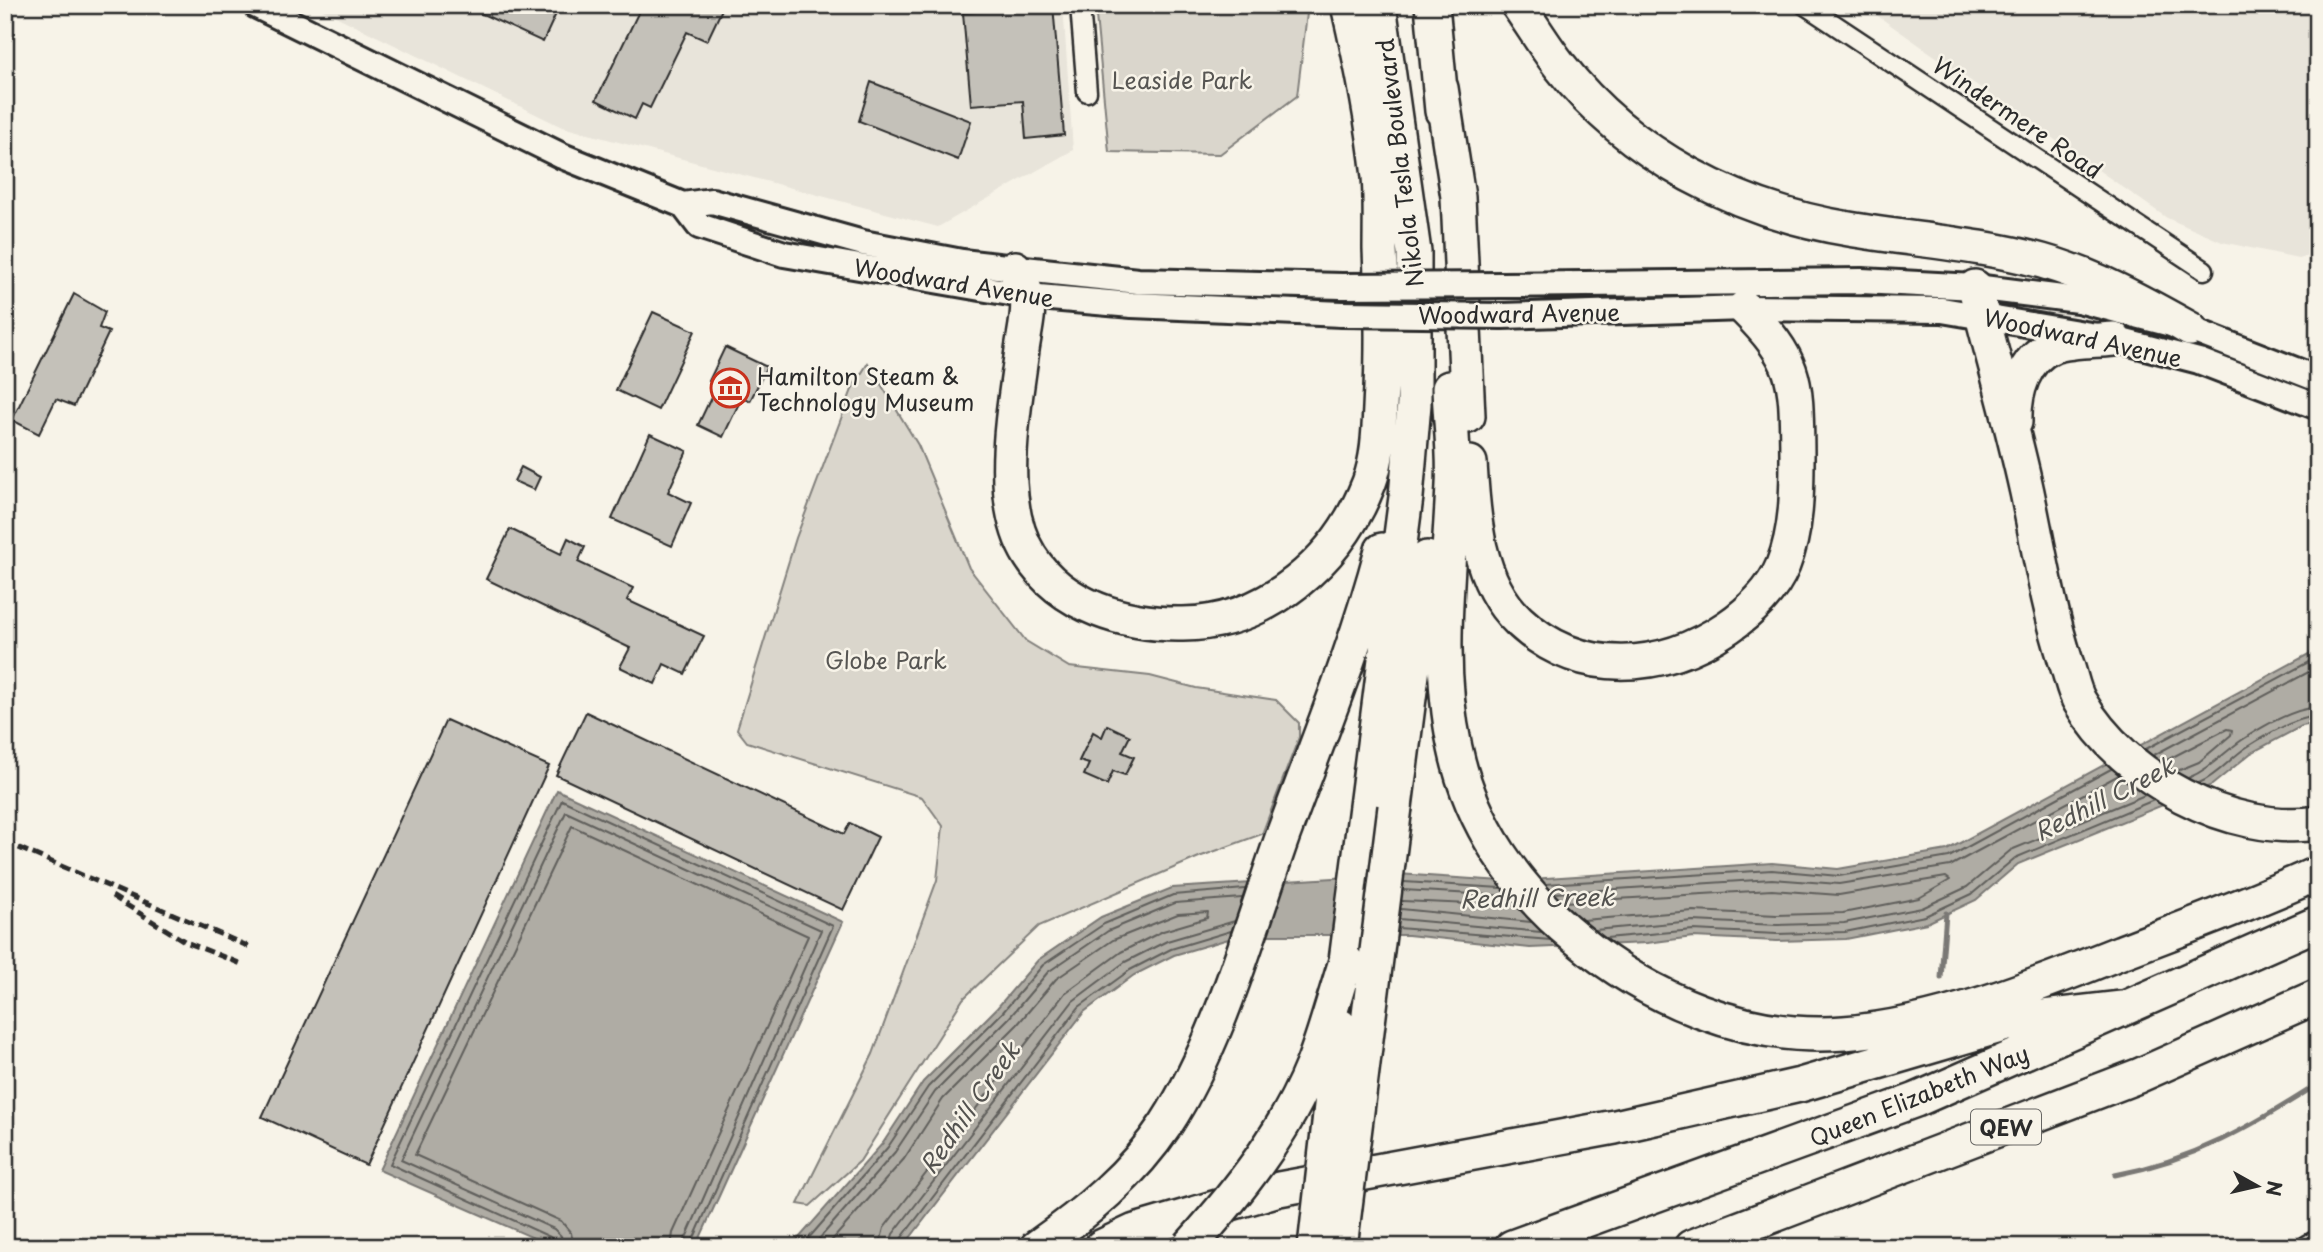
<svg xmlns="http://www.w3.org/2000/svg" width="2323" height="1252" font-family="'Playpen Sans',sans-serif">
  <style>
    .built { fill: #e8e4da }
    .green { fill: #dad6cc; stroke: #82807c; stroke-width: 2 }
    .water { fill: #afaca4; stroke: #7a7874; stroke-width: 2 }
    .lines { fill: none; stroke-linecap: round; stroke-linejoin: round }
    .shore { stroke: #605f5b; stroke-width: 2 }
    .stream { stroke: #7a7874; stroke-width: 5 }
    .building { fill: #c4c1b9; stroke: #2b2b2b; stroke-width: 2 }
    .minor-casing { stroke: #2b2b2b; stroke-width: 23 }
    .tertiary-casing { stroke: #2b2b2b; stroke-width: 28 }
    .secondary-casing { stroke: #2b2b2b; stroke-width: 30 }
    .motorway-casing { stroke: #2b2b2b; stroke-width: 38 }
    .minor { stroke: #f7f3e8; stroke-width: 18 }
    .tertiary { stroke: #f7f3e8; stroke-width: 23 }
    .secondary { stroke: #f7f3e8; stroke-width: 24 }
    .motorway { stroke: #f7f3e8; stroke-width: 33 }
    .rail { stroke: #2b2b2b; stroke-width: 5; stroke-dasharray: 10 5; stroke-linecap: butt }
    .secondary-bridge-casing { stroke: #2b2b2b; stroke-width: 30; stroke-linecap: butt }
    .motorway-bridge-casing { stroke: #2b2b2b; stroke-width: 38; stroke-linecap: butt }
    .secondary-bridge { stroke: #f7f3e8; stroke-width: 24 }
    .motorway-bridge { stroke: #f7f3e8; stroke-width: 33 }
    .labels { text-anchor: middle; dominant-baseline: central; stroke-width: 5; stroke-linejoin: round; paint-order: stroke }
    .shield { fill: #f7f3e8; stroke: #686764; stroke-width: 2 }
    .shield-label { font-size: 21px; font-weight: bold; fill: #2b2b2b }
    .park-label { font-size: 23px; fill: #575653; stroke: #f7f3e8 }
    .street-label { font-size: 23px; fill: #2b2b2b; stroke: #f7f3e8 }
    .poi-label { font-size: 23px; fill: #2b2b2b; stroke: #f7f3e8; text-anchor: start }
    .water-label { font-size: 24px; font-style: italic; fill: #53524f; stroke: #f7f3e8 }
  </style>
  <rect width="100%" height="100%" fill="#f7f3e8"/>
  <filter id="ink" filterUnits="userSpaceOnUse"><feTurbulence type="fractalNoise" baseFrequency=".0143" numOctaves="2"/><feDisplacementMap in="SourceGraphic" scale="14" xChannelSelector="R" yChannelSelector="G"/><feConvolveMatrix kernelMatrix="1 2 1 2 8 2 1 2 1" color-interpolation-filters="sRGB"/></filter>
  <g filter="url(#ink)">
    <path class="built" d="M313,5H1063L1073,150L938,227L562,127Z
      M1862,5H2318V252L2298,258L2222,242L2167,218Z"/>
    <path class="green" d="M1095,5H1308L1297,96L1220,154L1109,152Z
      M868,363L918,445L969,568L1026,641L1069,667L1150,676L1196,688L1276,700L1299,723V737L1262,834L1199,857L1039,926L963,999L860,1161L810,1206L798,1204L873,1054L937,880L943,826L922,797L747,742L737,729L796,538L853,387Z"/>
    <path class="water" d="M2318,649V723L2302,726L2251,753L2212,785L2018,864L1976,900L1927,923L1846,939L1777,941L1693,937L1647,943L1530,948L1408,935H1242L1174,955L1134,975L1084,1012L903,1247H791L883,1143L923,1082L997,1008L1038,960L1101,917L1172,888L1398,874L1502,881L1772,863L1838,869L1947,850Z
      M557,790L843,922L696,1247H554L379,1170Z"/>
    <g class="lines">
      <path class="shore" d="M2146,749L2318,657
        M2154,755L2318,667
        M2163,762L2227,729L2232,730L2231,735L2199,762L2177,771
        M2188,778C2210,769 2223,753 2242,740C2263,726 2293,709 2318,707
        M2199,783C2218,775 2230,758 2247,747C2267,734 2294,718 2318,716
        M1404,882L1501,888
        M1546,884L1772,870L1839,876L1949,857L2111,769
        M1403,890L1508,896
        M1554,893L1772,879L1839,884L1950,866L2119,775
        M1402,901L1517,906
        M1564,902L1772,890L1839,895L1946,877L1950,880L1919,898L1843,913L1777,915L1693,911L1583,920
        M1401,909L1531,922
        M1399,919L1541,932
        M1398,928L1551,940
        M1595,930L1693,921L1777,925L1844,923L1922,908L1967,887L2011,850L2145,795
        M1606,938L1693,930L1777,934L1845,932L1925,916L1972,894L2015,858L2154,800
        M554,1247L550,1237L390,1164L562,800L833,926L690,1247
        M563,1247L561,1236L554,1229L401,1160L566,812L821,930L682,1247
        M574,1247L571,1233L561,1221L415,1155L572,826L808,936L673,1233L671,1247
        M801,1247L888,1147L928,1087L1003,1012L1043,965L1104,924L1173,895L1245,889
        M812,1247L895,1152L935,1092L1009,1018L1048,972L1108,931L1175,903L1242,898
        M826,1247L904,1159L943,1099L1017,1025L1056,979L1113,940L1178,914L1208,912L1207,918L1163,931L1121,952L1065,993L884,1228L879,1247
        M889,1247L893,1234L1073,1001L1125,962L1167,941L1235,921
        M898,1247L900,1240L1079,1007L1130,970L1171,949L1231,931"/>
      <path class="stream" d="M1941,978L1946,913
        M2115,1175C2194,1160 2251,1127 2318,1084"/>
    </g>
    <path class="building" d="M463,5H560L543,42Z
      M642,5H724L707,41L687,32L650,108L642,104L635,119L596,100Z
      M1002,5H1053L1064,135L1026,139L1023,101L971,105L963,13L1002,10Z
      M871,82L971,121L958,160L859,121Z
      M74,294L105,312L99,328L109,332L74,406L56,399L39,434L12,420Z
      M653,312L695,331L658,410L616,390Z
      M725,347L767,367L750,401L742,397L723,437L698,425L717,385L709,381Z
      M650,434L687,451L668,492L691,503L672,546L612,519Z
      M521,467L540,477L534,490L514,481Z
      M510,529L561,554L568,538L585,547L578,562L633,588L627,600L704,636L685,674L664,664L655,684L620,667L630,648L486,579Z
      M586,712L844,834L850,823L878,837L843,910L556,775Z
      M446,720L549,766L366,1165L262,1117Z
      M1107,725L1130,736L1122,752L1134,757L1125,775L1113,771L1107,785L1084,775L1089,764L1079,761L1093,732L1102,737Z"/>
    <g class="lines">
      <defs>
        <path id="minor" d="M1080,5L1087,92
          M1805,5L2204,270"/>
        <path id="tertiary" d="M2309,1247L2318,1242"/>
        <path id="secondary" d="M255,5L562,156L683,205L699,226L784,254L1027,296L1132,305L1342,314
          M683,205L712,201L863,243L962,262L1015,268L1138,281L1342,286
          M1502,285L1862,281L1975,287L2078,300L2190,329L2318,379
          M1502,316L1744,308L1942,310L2114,339L2199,361L2318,407"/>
        <path id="motorway" d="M1432,5L1442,111
          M1518,5C1532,25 1545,47 1560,66C1630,156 1738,211 1849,229C1912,240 1980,244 2042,261C2095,276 2142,302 2190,329
          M1441,88L1458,197L1468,416
          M1015,268C1018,277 1025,287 1027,296C1030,312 1024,334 1022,350C1014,411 995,501 1030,556C1062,607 1127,625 1183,624C1268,623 1339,560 1369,483C1380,454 1379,419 1381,388C1383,342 1382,296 1380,249C1380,226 1381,201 1379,177C1373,120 1361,61 1348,5
          M1975,287C1992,356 2012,423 2027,492C2039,549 2048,607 2066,662C2071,675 2073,691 2080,702C2124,778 2230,836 2318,823
          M1449,388C1450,420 1455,453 1453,485C1449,574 1436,660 1455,748C1471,824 1516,889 1576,938C1649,999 1747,1041 1844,1033C1939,1025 2036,986 2124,951C2189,926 2255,902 2318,873
          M2015,422C2014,394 2023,358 2053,346C2071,340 2094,341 2114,339
          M1470,463C1473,516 1477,582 1519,621C1580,678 1662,672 1728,627C1750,612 1773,590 1783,565C1797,530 1797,492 1797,455C1796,381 1799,363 1744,308
          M1395,807L1427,558
          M1346,961L1406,497L1414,404V252L1379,5
          M1037,1247C1086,1213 1133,1174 1166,1124C1220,1041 1250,928 1283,835C1318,740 1356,648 1382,550
          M1101,1247L1135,1231L1279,1189L1615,1127L1800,1085L2024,1019L2122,1008
          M1512,1247L1916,1100L2318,923
          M1691,1247L2138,1076L2318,996"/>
      </defs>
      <use href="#minor" class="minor-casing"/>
      <use href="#tertiary" class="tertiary-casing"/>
      <use href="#secondary" class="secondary-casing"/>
      <use href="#motorway" class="motorway-casing"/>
      <use href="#minor" class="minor"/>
      <use href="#tertiary" class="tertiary"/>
      <use href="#secondary" class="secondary"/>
      <use href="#motorway" class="motorway"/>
      <path class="rail" d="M5,842L250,947
        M112,896L186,942L244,965"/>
      <defs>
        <path id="secondary-bridge" d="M1342,286L1502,285
          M1342,314L1502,316"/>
        <path id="motorway-bridge" d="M1189,1247C1239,1191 1285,1134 1313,1064C1326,1030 1335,995 1346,961
          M1315,1247L1340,1026
          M1340,1247L1395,807"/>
      </defs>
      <use href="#secondary-bridge" class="secondary-bridge-casing"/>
      <use href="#motorway-bridge" class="motorway-bridge-casing"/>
      <use href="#secondary-bridge" class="secondary-bridge"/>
      <use href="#motorway-bridge" class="motorway-bridge"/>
    </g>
  </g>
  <defs>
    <symbol id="museum-ring" viewBox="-11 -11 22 22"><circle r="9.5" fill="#f7f3e8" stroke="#c8321e" stroke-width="1.5"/><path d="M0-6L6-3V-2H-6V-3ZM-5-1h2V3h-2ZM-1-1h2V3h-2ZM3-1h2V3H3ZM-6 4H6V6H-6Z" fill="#c8321e"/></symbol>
  </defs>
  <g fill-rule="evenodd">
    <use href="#museum-ring" x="708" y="366" width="44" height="44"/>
  </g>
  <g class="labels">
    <rect class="shield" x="1971" y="1109.5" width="70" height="35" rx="5"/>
    <g class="shield-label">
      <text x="2006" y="1127">QEW</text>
    </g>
    <g class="park-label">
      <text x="1182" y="79">Leaside Park</text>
      <text x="886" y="659">Globe Park</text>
    </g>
    <g class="street-label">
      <text transform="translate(2018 117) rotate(34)">Windermere Road</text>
      <text transform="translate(1399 163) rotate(-97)">Nikola Tesla Boulevard</text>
      <text transform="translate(954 282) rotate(9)">Woodward Avenue</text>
      <text transform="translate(1519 313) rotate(-1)">Woodward Avenue</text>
      <text transform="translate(2083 337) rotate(12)">Woodward Avenue</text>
      <text transform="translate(1919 1095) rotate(-22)">Queen Elizabeth Way</text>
    </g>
    <g class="poi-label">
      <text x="757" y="375">Hamilton Steam &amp;<tspan x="757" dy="26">Technology Museum</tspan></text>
    </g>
    <g class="water-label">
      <text transform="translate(2104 798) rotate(-27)">Redhill Creek</text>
      <text transform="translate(1537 897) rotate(-1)">Redhill Creek</text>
      <text transform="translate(969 1107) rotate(-55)">Redhill Creek</text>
    </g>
  </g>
  <rect width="2323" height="1252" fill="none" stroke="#f7f3e8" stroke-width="28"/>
  <rect x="14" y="14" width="2295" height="1224" fill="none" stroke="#2b2b2b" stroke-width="2.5" filter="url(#ink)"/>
  <g transform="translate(2257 1186) rotate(98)" stroke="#f7f3e8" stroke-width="5" paint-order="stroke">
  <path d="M0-5L12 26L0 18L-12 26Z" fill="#2b2b2b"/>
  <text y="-10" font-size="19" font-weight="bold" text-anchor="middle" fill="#2b2b2b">N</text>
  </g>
</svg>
